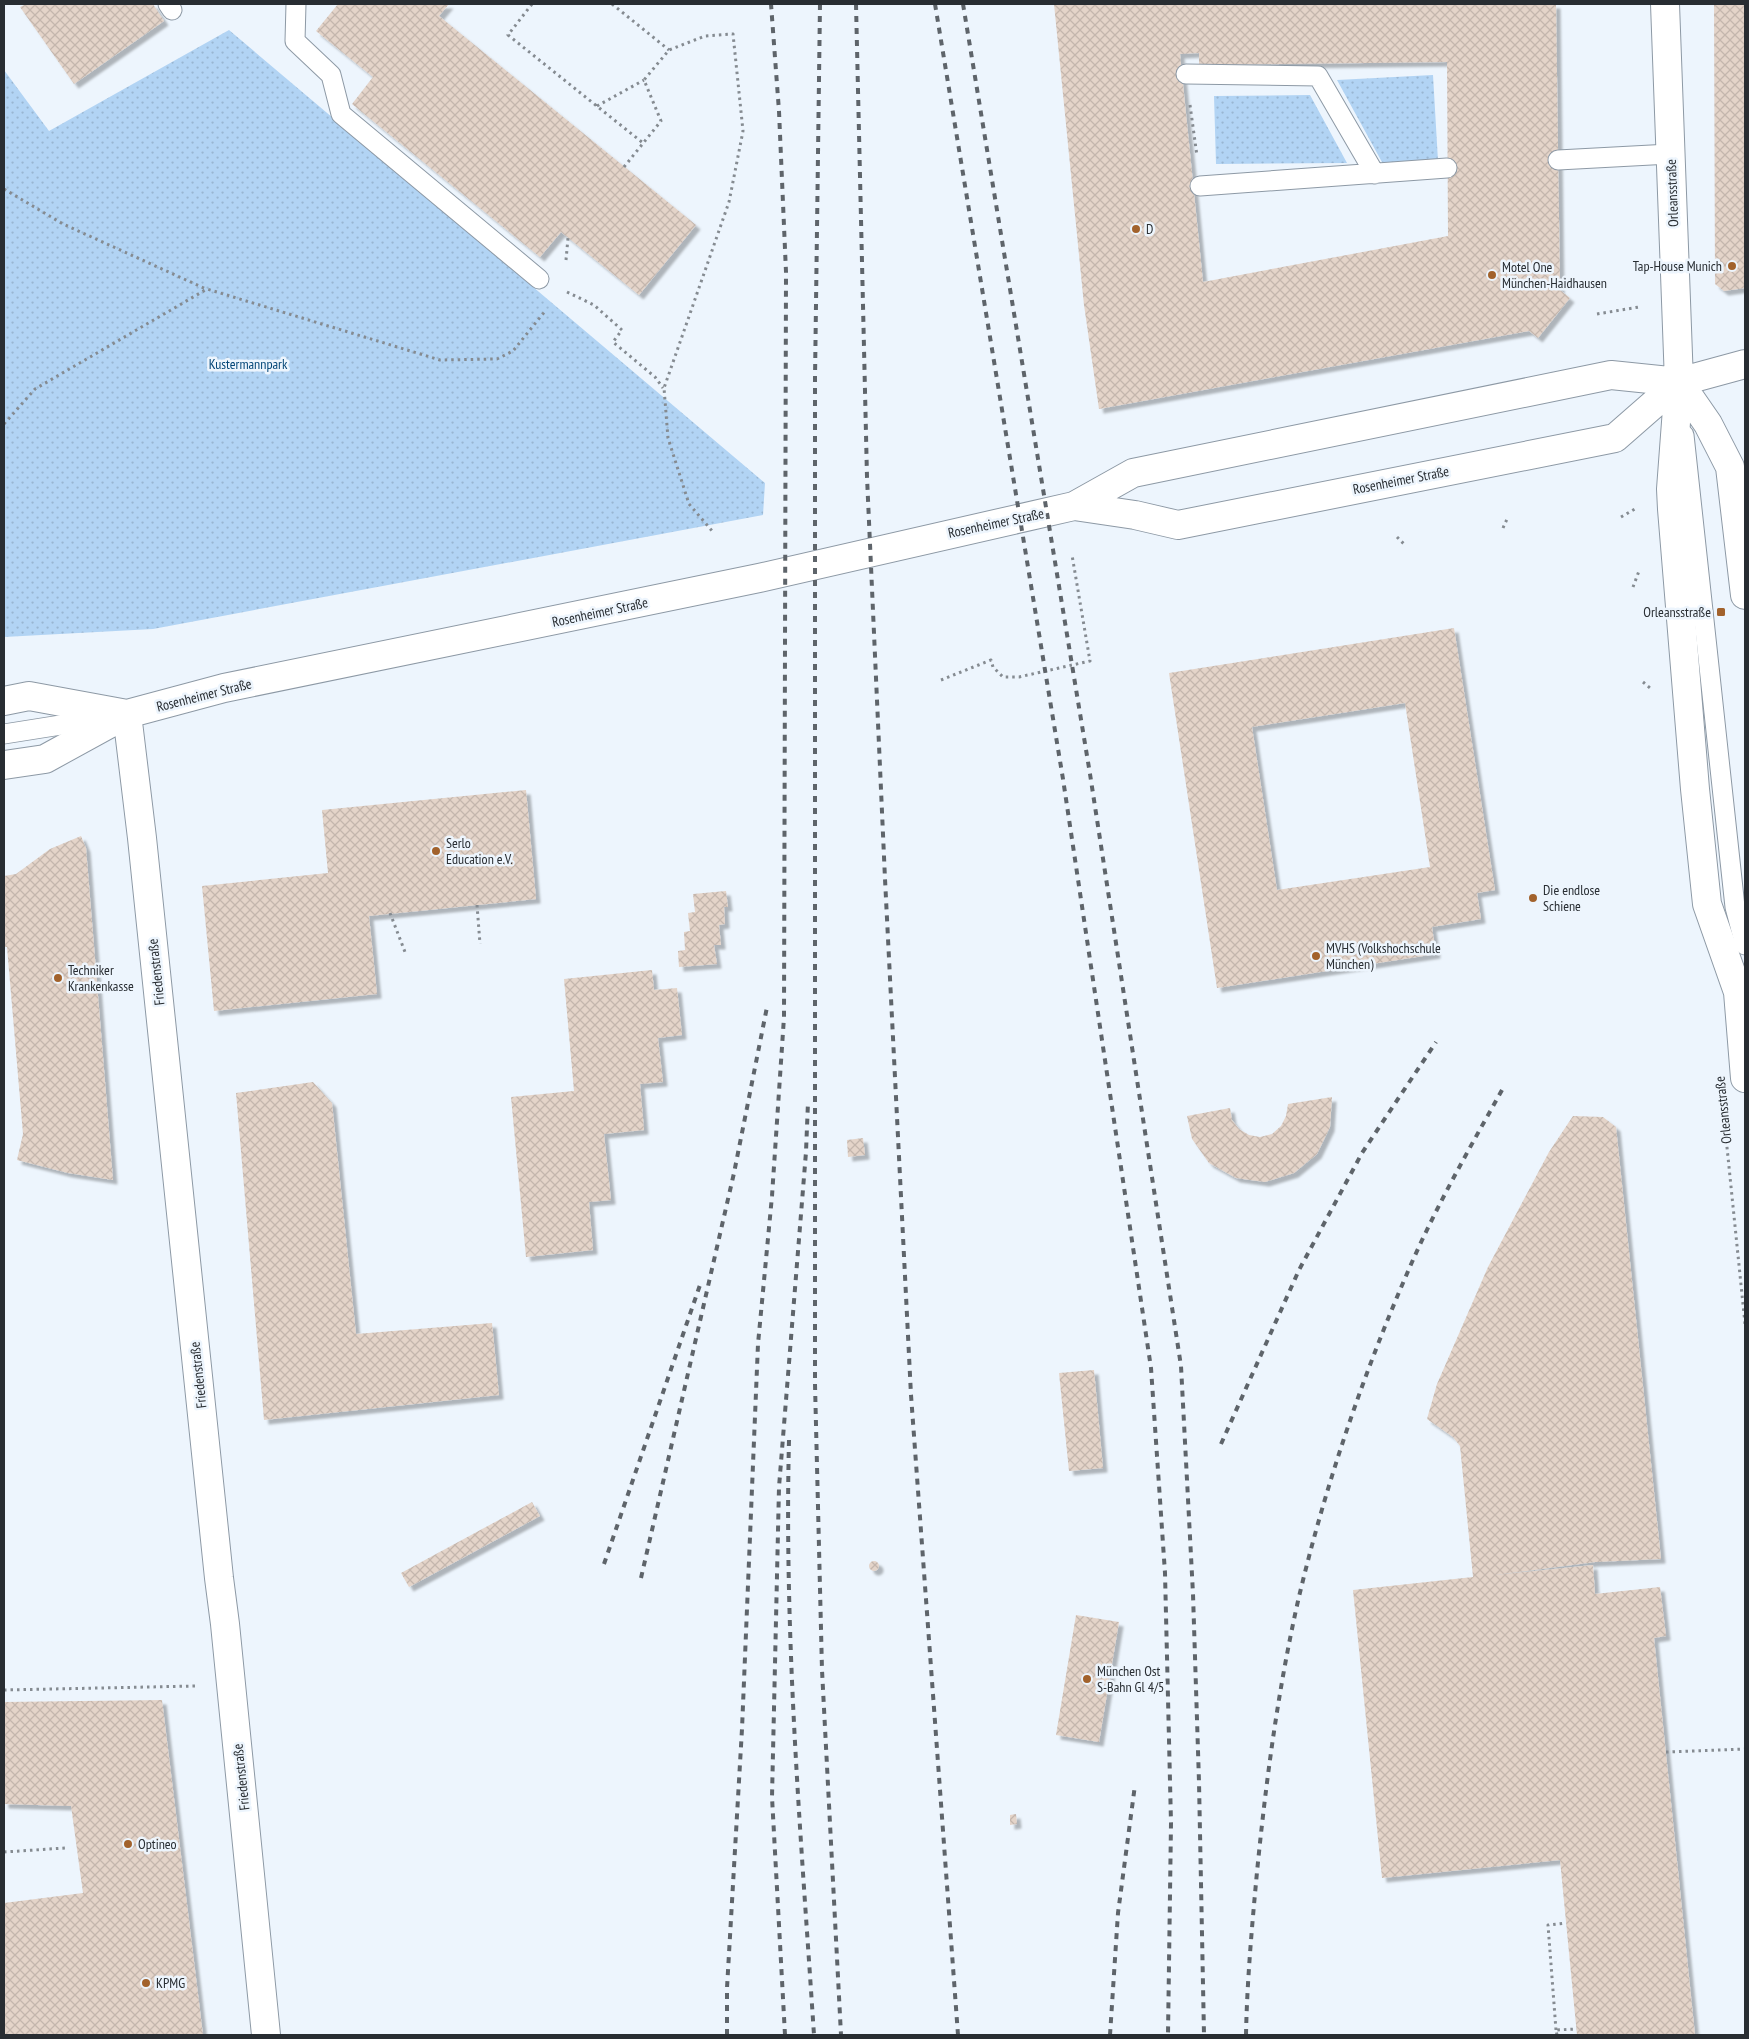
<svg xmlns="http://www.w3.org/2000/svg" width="1749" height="2039" font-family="'PT Sans Narrow',sans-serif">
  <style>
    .park { fill: url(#park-dots) }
    .building { fill: url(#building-cross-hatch); fill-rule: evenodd; filter: url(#shadow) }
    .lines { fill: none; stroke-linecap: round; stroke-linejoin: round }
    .lane-casing { stroke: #8d99a5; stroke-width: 21 }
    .secondary-casing { stroke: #8d99a5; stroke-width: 30 }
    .path { stroke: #858b91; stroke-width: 3; stroke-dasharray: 2.5 4; stroke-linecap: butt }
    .lane { stroke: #fff; stroke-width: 19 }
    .secondary { stroke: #fff; stroke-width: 28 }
    .rail { stroke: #5e646a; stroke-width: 4; stroke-dasharray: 6 6; stroke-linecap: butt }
    .poi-dot { fill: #a2622c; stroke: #edf5fd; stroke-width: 2 }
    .labels { text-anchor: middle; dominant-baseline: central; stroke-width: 5; stroke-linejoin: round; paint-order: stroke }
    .street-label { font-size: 14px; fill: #282d32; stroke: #edf5fd }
    .poi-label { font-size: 14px; fill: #282d32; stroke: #edf5fd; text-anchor: start }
    .park-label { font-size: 14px; fill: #054778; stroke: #edf5fd }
  </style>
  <defs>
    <pattern id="park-dots" width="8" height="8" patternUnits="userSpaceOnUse" patternTransform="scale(1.25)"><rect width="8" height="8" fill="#b2d4f4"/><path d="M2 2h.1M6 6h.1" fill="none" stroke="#99b6d2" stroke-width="1.8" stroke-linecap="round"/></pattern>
    <pattern id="building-cross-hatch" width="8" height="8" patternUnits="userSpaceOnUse" patternTransform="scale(1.25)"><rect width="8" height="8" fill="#e4d4c9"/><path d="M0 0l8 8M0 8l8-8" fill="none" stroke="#c4b6ad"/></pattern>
    <filter id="shadow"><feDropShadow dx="4.5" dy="4.5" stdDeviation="1" flood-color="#0004"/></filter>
  </defs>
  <rect width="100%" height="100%" fill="#edf5fd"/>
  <path class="park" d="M229,30L765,483L763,515L153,629L4,637V70L49,131Z
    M1433,75L1438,161L1383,164L1337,80Z
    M1310,95L1347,163L1216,164L1214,96Z"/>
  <path class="building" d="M26,4H153L164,21L74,84L20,7Z
    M338,4H449L439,16L696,225L639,295L561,232L540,257L352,104L373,77L316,31Z
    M1054,4H1556L1560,290L1570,298L1538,338L1529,331L1099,409L1084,305ZM1199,53V65L1447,62L1448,236L1203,282L1180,54Z
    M1714,4H1745V288L1724,291L1715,284Z
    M1454,628L1495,890L1477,893L1481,919L1432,927L1436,954L1217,988L1169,673ZM1405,703L1430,867L1277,890L1252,727Z
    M526,790L536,899L369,916L377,994L214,1011L202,886L328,873L322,810Z
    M81,836L86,848L113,1180L68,1173L17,1160L23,1134L7,947H4V876L16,874L50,849Z
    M726,891L728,907H724L725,924L719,925L721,945H714L717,964L679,967L678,951L685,950L684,932L690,931L688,913L695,912L693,894Z
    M652,970L654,990L677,988L682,1035L658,1038L663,1082L640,1084L644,1130L604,1134L611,1200L589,1202L593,1250L526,1257L511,1097L574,1091L564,979Z
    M313,1082L332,1103L356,1334L492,1323L499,1395L264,1420L236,1093Z
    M1332,1097L1330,1127L1317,1154L1294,1173L1265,1182L1236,1178L1209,1163L1192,1139L1187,1116L1230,1108L1232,1120L1239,1129L1249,1135L1260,1137L1272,1134L1281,1126L1286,1116L1288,1104Z
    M1573,1116L1603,1117L1616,1127L1661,1559L1595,1562L1495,1575L1593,1565L1595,1594L1660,1587L1666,1636L1654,1638L1695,2035H1577L1560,1860L1382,1878L1353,1590L1473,1577L1460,1446L1453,1437L1427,1419L1437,1384L1488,1267L1549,1152Z
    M863,1138L865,1155L848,1157L847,1140Z
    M1094,1370L1103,1468L1069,1471L1059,1373Z
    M532,1502L540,1516L409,1587L401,1573Z
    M869 1566a5 5 0 1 1 10 0a5 5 0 1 1-10 0Z
    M1076,1615L1119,1622L1099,1742L1056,1735Z
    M162,1700L203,2035H4V1903L83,1893L71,1806L4,1804V1702Z
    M1016,1814L1017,1824L1010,1825V1815Z"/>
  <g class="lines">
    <defs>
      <path id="lane" d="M168,4L172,10
        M296,4L295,41L331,75L341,114L539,279
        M1186,74L1318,76L1375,174
        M1558,160L1670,154
        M1200,186L1447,168
        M1684,435L1735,907L1745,945
        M4,734L111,717"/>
      <path id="secondary" d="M1665,4L1679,382L1671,489L1672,509L1695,789L1707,904L1738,992L1745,1078
        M1679,382L1708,424L1730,467L1745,595
        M1074,506L1135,515L1178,525L1615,438L1679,382
        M4,701L29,696L127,714
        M127,714L142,838L219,1578L225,1624L266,2035
        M4,765L45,759L127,714L224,688L759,578L1074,506L1133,473L1611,375L1679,382L1745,364"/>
    </defs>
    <use href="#lane" class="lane-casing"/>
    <use href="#secondary" class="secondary-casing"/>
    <path class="path" d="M532,4L508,35L643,143
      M612,4L669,50
      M1190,105L1197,156
      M597,106L644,80
      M624,167L661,121L644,80L669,50L705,36L733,34L743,131L729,202L664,388L668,438L689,504L713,532
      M4,189L63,224L206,289
      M566,260L568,238
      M567,292L594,305L622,330L613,342L655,377L663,388
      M1597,314L1639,307
      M4,424L35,389L207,289L440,360L497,359L513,351L546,310
      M1621,517L1635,509
      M1503,528L1507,519
      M1397,537L1406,546
      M1633,587L1639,571
      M941,680L991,660L993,667L1003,677H1019L1090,661L1072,555
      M1643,682L1650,688
      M477,905L480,944
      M390,913L405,952
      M1723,1108L1745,1324
      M4,1690L196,1686
      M1666,1752L1745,1749
      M4,1852L65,1848
      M1556,2030L1548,1925L1566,1923
      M1557,2035L1556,2030L1577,2029"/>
    <use href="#lane" class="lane"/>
    <use href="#secondary" class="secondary"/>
    <path class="rail" d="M820,4L815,379V1384L822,1670L841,2035
      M856,4L867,477L885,879L911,1395L958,2035
      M935,4L1063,779L1151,1368L1165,1573L1171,1823L1168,2035
      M963,4L1090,774L1181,1366L1193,1594L1199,1782L1204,2035
      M789,1440C784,1639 801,1837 814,2035
      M1221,1444L1299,1270L1362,1153L1436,1042
      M604,1564L700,1285
      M641,1578L734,1173L767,1007
      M727,2035V1988L742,1729L758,1344L772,1196L784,1017L786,272L779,111L771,4
      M785,2035L772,1797L779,1487L806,1152L808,1102
      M1110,2035L1118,1913L1135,1785
      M1246,2035C1247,1981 1252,1926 1257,1872C1266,1781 1278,1690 1298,1601C1324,1490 1361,1380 1406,1276C1433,1212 1468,1151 1502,1090"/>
  </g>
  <g class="poi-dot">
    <circle cx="1136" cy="229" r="5"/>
    <circle cx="1732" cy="266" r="5"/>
    <circle cx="1492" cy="275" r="5"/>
    <rect x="1716" y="607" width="10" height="10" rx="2.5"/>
    <circle cx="436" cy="851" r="5"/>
    <circle cx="1533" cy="898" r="5"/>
    <circle cx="1316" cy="956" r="5"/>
    <circle cx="58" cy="978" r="5"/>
    <circle cx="1087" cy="1679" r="5"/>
    <circle cx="128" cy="1844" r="5"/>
    <circle cx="146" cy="1983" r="5"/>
  </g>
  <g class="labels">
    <g class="street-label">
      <text transform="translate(1672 193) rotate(-92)">Orleansstraße</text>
      <text transform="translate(1401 480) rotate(-11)">Rosenheimer Straße</text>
      <text transform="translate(996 523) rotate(-12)">Rosenheimer Straße</text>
      <text transform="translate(600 612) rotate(-12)">Rosenheimer Straße</text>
      <text transform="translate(204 695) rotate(-14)">Rosenheimer Straße</text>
      <text transform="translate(156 972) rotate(-96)">Friedenstraße</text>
      <text transform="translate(1723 1110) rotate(-96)">Orleansstraße</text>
      <text transform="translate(198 1375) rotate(-96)">Friedenstraße</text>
      <text transform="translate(241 1777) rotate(-96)">Friedenstraße</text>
    </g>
    <g class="poi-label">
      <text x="1146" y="229">D</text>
      <text x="1722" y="266" text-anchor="end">Tap-House Munich</text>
      <text x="1502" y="267">Motel One<tspan x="1502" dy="16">München-Haidhausen</tspan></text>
      <text x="1711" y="612" text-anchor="end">Orleansstraße</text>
      <text x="446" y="843">Serlo<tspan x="446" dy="16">Education e.V.</tspan></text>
      <text x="1543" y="890">Die endlose<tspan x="1543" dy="16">Schiene</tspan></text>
      <text x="1326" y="948">MVHS (Volkshochschule<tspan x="1326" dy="16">München)</tspan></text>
      <text x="68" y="970">Techniker<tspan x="68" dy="16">Krankenkasse</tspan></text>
      <text x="1097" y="1671">München Ost<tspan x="1097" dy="16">S-Bahn Gl 4/5</tspan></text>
      <text x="138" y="1844">Optineo</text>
      <text x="156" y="1983">KPMG</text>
    </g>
    <g class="park-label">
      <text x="248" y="364">Kustermannpark</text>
    </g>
  </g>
  <rect width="1749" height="2039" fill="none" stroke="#282d32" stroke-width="10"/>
</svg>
